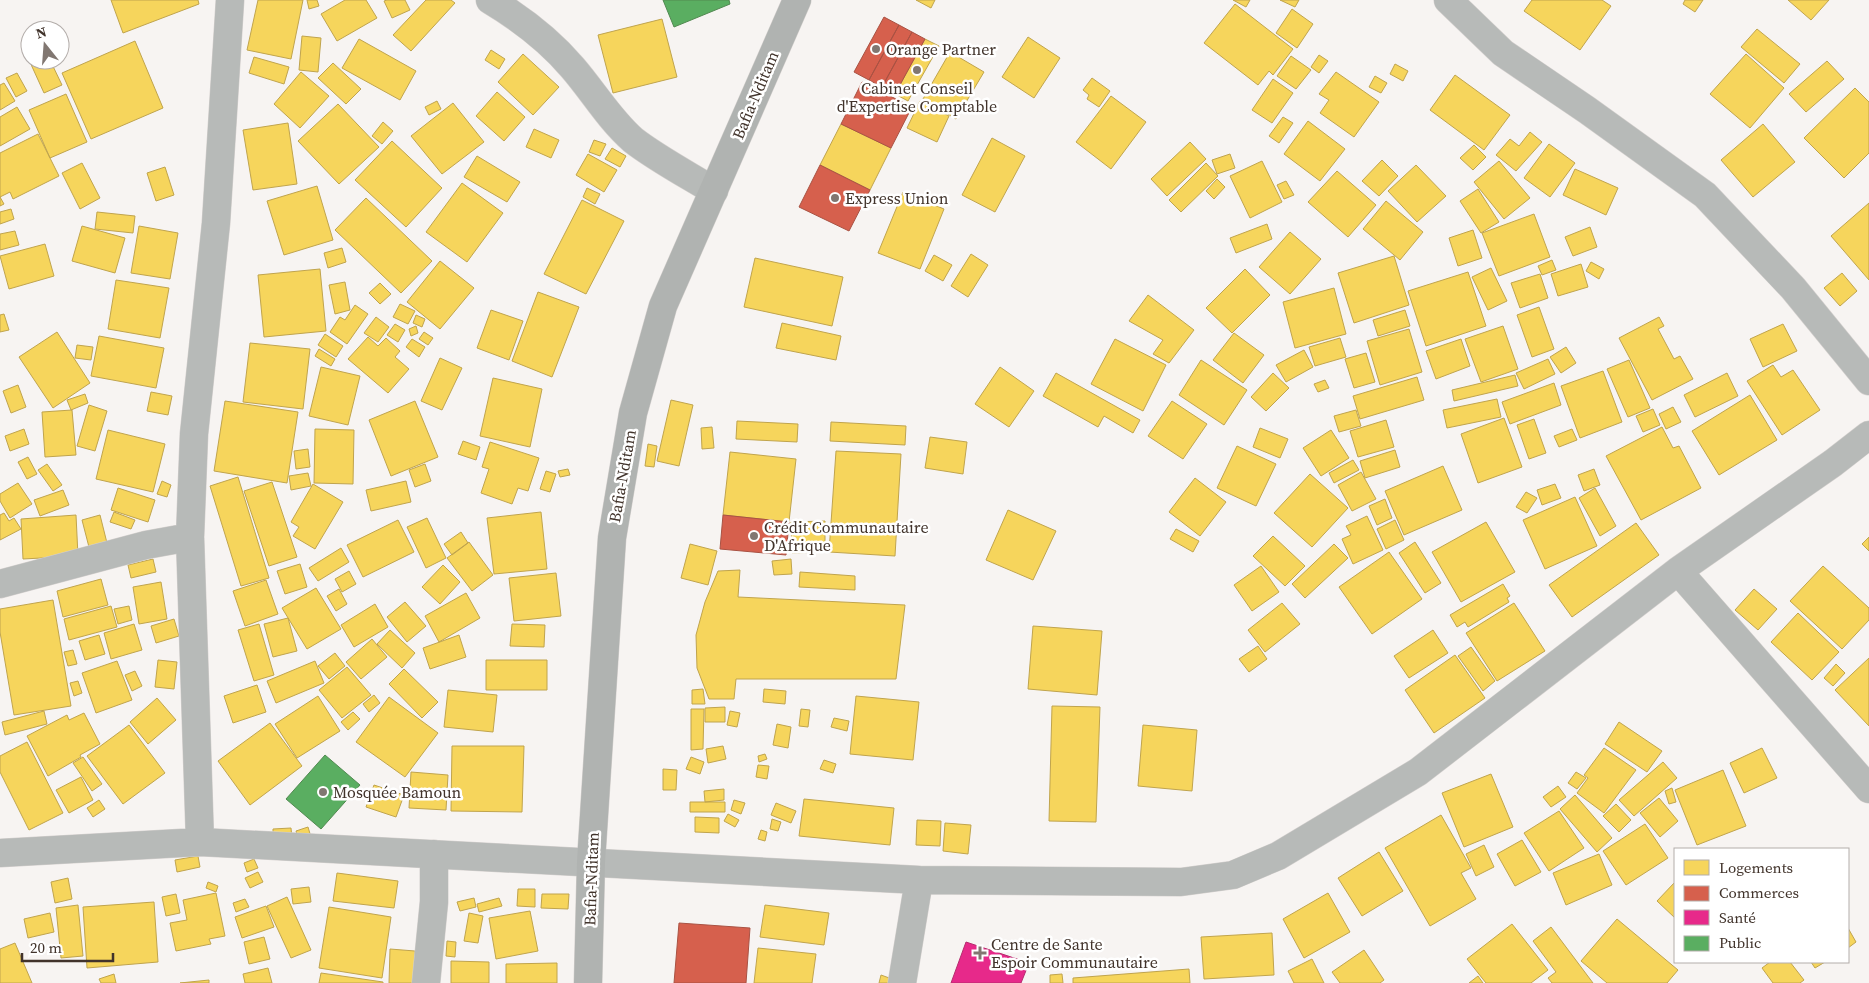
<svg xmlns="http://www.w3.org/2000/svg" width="1869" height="983" font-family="'Source Serif 4',serif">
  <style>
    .homes { fill: #f6d55c; stroke: #c0a44d }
    .shops { fill: #d6604d; stroke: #a95243 }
    .health { fill: #e7298a; stroke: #b52c6e }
    .public { fill: #5aae61; stroke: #528951 }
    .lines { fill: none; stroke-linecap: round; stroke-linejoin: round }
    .minor-casing { stroke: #d5d1cf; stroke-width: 29 }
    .major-casing { stroke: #d5d1cf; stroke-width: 29 }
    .minor { stroke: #b7bab8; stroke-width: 28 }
    .major { stroke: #b0b3b1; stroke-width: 28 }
    .poi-dot { fill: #817771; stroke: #fff; stroke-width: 2 }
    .labels { text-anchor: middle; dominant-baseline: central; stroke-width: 5; stroke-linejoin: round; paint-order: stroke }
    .poi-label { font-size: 16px; fill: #41332b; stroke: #fff; text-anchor: start }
    .street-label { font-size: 16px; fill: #41332b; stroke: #fff }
  </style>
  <rect width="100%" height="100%" fill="#f7f4f2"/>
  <path class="homes" d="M111,0H198L199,4L123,33Z
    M258,0H303L291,59L247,50Z
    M307,0H317L319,6L309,9Z
    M345,0H366L377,18L337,41L321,14Z
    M387,0H405L410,10L392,18L384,1Z
    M426,0H451L455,3L411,51L393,35Z
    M916,0H935L931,8Z
    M1233,0H1250L1246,7Z
    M1280,0H1299L1295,7Z
    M1532,0H1602L1611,6L1580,50L1524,11Z
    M1685,0H1703L1695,12L1683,4Z
    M1788,0H1829L1811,20Z
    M1235,4L1293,49L1273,75L1269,71L1258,85L1204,43Z
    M1292,9L1313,24L1297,48L1276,33Z
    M662,19L677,77L613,93L598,35Z
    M1757,29L1800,64L1784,83L1741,47Z
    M302,36L321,38L318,72L299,70Z
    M1028,37L1060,58L1034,98L1002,77Z
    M359,39L416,71L400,100L342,68Z
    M925,39L939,46L908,101L895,94Z
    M135,41L163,108L91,139L62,73Z
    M30,46V60H50L62,85L44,93L24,49Z
    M491,50L505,59L499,69L485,60Z
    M950,52L984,72L956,119L923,99Z
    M523,54L559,87L533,115L498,82Z
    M1746,54L1784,88L1750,128L1710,94Z
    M1319,55L1328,61L1319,73L1311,67Z
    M1291,56L1311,70L1296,89L1277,76Z
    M254,57L289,67L284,84L249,73Z
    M1827,61L1844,79L1806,112L1789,94Z
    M333,63L361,89L346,104L318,78Z
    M1395,64L1408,71L1403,81L1390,74Z
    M301,72L329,96L300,128L274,104Z
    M1336,72L1379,102L1354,137L1320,113L1329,100L1319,94Z
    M17,73L27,91L16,97L6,78Z
    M1455,75L1510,115L1484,150L1430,110Z
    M1375,76L1387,83L1381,93L1369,87Z
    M1092,78L1110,91L1099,107L1087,99L1089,95L1083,90Z
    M1273,79L1293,93L1272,123L1252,110Z
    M4,83L15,101L0,110V85Z
    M1855,88L1869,102V153L1844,178L1804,138Z
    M497,92L525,117L504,141L476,116Z
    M66,94L87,142L50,158L29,110Z
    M1111,96L1146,122L1111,169L1076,142Z
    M437,101L441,109L429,115L425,107Z
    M920,101L949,116L937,142L907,128Z
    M453,103L484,142L442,174L411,136Z
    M338,104L379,147L339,184L298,141Z
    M17,107L30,129L0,146V117Z
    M1283,117L1293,123L1279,143L1269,136Z
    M1308,121L1345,149L1320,181L1284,154Z
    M383,122L393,131L382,144L372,136Z
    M288,123L297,184L253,190L243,130Z
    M841,124L891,148L870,190L820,165Z
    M1763,124L1795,162L1753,197L1721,160Z
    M534,129L559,140L551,158L526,147Z
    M1530,132L1542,142L1516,171L1496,155L1510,139L1519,146Z
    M38,134L59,176L13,199L10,192L0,197L4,204L0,206V153Z
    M992,138L1025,156L995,212L962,195Z
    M594,140L606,144L600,156L589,152Z
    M392,141L442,188L406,227L355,180Z
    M1190,142L1206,159L1167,196L1151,179Z
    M1549,144L1575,163L1550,197L1524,178Z
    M1474,145L1486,157L1473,170L1460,158Z
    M612,148L626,156L620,167L605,159Z
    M588,154L617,170L604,192L576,175Z
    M1230,154L1235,168L1217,174L1212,160Z
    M477,156L520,182L507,202L464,177Z
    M1382,160L1398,176L1379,196L1362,181Z
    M1262,161L1282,202L1250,218L1230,176Z
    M1499,161L1530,198L1504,219L1474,182Z
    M82,163L100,198L80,209L62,173Z
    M1206,163L1218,176L1181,212L1169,200Z
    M1416,165L1446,196L1417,222L1388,191Z
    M165,167L174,195L156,201L147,173Z
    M1575,169L1618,188L1606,215L1563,195Z
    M1337,171L1376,205L1348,237L1308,202Z
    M1217,179L1225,187L1214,199L1206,191Z
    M1286,181L1294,195L1284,199L1277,185Z
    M462,183L503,213L467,262L426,232Z
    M317,186L333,240L284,255L267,201Z
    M587,188L600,194L595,204L583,197Z
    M1478,189L1499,222L1481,233L1460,201Z
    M903,192L944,209L920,269L878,253Z
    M366,198L432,261L401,293L335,230Z
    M582,200L624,221L586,294L544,274Z
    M1386,201L1423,232L1400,260L1363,229Z
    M1869,203V280L1831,236Z
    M11,209L14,219L0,224V212Z
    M97,212L135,216L133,233L95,229Z
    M1534,214L1550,257L1499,276L1482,233Z
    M1267,224L1272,239L1236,253L1230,238Z
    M82,226L125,238L115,273L72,261Z
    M139,226L178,233L170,279L131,273Z
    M1590,227L1597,247L1573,256L1565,237Z
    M1473,230L1482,258L1458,266L1449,238Z
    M15,231L19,245L0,250V234Z
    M1290,232L1321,259L1290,294L1259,267Z
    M45,244L54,276L9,289L0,256Z
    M342,248L346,262L328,268L324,253Z
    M971,254L988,265L968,297L951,286Z
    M934,255L952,265L943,281L925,271Z
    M1394,256L1409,305L1354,323L1338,273Z
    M755,258L843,277L832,326L744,307Z
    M1552,260L1556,270L1542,275L1538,266Z
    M440,261L474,288L440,329L407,302Z
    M1591,262L1604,269L1599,279L1586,271Z
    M1581,264L1588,287L1558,296L1551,274Z
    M1491,268L1507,301L1488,310L1472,277Z
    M320,269L326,331L264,337L258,275Z
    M1245,269L1270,295L1232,333L1206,308Z
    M1468,272L1486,326L1426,346L1408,291Z
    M1842,273L1857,291L1840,306L1824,288Z
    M1540,274L1548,298L1520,308L1511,283Z
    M116,280L169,288L160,338L108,329Z
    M345,282L350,310L335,314L329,285Z
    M380,283L391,294L380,304L369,293Z
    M1334,288L1346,334L1295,348L1283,302Z
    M538,292L579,307L552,377L512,361Z
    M1148,295L1194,330L1169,363L1153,354L1163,340L1129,321Z
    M400,304L415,311L408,324L393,317Z
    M355,305L368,314L347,344L330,332L340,317L345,320Z
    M1539,307L1554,349L1532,357L1517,315Z
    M491,310L523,321L509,360L477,348Z
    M1405,310L1410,326L1378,336L1373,320Z
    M4,314L9,330L0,332V315Z
    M416,315L425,319L422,327L413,323Z
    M376,317L389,327L378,342L364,333Z
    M1659,317L1664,326L1658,329L1674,359L1680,356L1693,379L1652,400L1619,338Z
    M782,323L841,336L836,360L776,348Z
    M395,324L405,330L398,342L387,335Z
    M1783,324L1797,351L1763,367L1750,339Z
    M416,326L418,333L411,336L409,329Z
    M1503,326L1518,369L1481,382L1465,339Z
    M1409,329L1422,372L1380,385L1367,341Z
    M57,332L90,383L53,408L19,357Z
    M424,332L433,338L428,345L419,339Z
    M1234,333L1264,355L1243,383L1213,360Z
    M325,334L343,346L336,357L318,345Z
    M99,336L164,348L156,388L91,376Z
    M368,337L378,346L386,338L400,351L395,357L409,369L388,393L348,359Z
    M1340,338L1346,357L1315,366L1309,347Z
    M412,339L425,347L419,357L406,347Z
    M1115,339L1166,365L1143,411L1091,384Z
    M1461,339L1470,366L1436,379L1426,351Z
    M250,343L310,349L303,409L243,402Z
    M77,345L93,347L91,360L75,358Z
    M1566,347L1576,363L1561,373L1550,357Z
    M319,349L335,359L331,366L315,356Z
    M1304,350L1313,367L1286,382L1276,365Z
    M1366,353L1375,382L1354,388L1345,359Z
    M440,358L462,368L442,410L421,401Z
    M1548,359L1555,374L1524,389L1516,373Z
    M1201,360L1247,390L1224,425L1179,395Z
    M1629,360L1650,408L1628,417L1607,369Z
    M1773,365L1781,377L1793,370L1820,410L1782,435L1747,381Z
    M321,367L360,376L348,425L309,416Z
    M1000,367L1034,391L1009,427L975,404Z
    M1603,371L1622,422L1580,438L1561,386Z
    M1056,373L1140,420L1133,433L1104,416L1098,427L1043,396Z
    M1273,373L1289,388L1266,411L1251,397Z
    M1727,373L1738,396L1695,417L1684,395Z
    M1515,375L1518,386L1454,401L1452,390Z
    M1417,377L1424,400L1360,419L1353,396Z
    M493,378L542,389L530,447L480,436Z
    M1325,380L1329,388L1318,392L1314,384Z
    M1554,383L1561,405L1510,424L1502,402Z
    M18,385L26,407L11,413L3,391Z
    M151,392L172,396L168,415L147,411Z
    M85,394L88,403L71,410L67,400Z
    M1750,395L1777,440L1719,475L1692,431Z
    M1497,399L1501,417L1447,428L1443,410Z
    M671,400L693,405L679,466L657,461Z
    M225,401L298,412L287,483L214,471Z
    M415,401L438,457L391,476L369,420Z
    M1172,401L1207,424L1183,459L1148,436Z
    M89,405L107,411L95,451L77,446Z
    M1673,407L1681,422L1666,429L1659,414Z
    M1653,409L1660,425L1643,432L1636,416Z
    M72,410L76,455L45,457L42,412Z
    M1356,410L1361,426L1339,432L1334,416Z
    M1504,418L1522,467L1478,483L1461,434Z
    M1534,419L1546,453L1529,459L1517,425Z
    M1386,420L1394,447L1358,457L1350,431Z
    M737,421L798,424L797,442L736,439Z
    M831,422L906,426L905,445L830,441Z
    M712,427L714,448L702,449L701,428Z
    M1662,427L1673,448L1679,446L1701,488L1641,520L1606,456Z
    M1260,428L1288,439L1280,458L1253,447Z
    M24,429L29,444L10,451L5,436Z
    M315,429L354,430L353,484L314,483Z
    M1572,429L1577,440L1559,447L1554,436Z
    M108,430L165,444L153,492L96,479Z
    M1331,430L1349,458L1321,476L1303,448Z
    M930,437L967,442L963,474L925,468Z
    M463,441L480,447L476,460L458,454Z
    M490,442L539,458L528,491L518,488L512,504L481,493L489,469L482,467Z
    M648,444L657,446L654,467L645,466Z
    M1237,446L1276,464L1256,506L1217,488Z
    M308,449L310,467L296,469L294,451Z
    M1395,450L1400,467L1365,478L1360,461Z
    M836,451L901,454L895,556L829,552Z
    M730,452L796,459L789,522L723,515Z
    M28,457L37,474L27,479L18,462Z
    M1353,460L1359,470L1334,483L1329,473Z
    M47,464L62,485L53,491L38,470Z
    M425,464L431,481L415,487L409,470Z
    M1443,466L1462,510L1404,535L1385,491Z
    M568,469L570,475L560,477L558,471Z
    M1594,469L1600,485L1584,491L1578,475Z
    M546,471L556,474L550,492L540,489Z
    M1361,472L1376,499L1352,511L1338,485Z
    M308,473L311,486L291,490L289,476Z
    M1310,474L1348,508L1312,547L1274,513Z
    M238,477L269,578L241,586L210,486Z
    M1195,478L1226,502L1200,536L1169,512Z
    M162,481L171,485L167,497L157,494Z
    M406,481L411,502L371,511L366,490Z
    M272,482L297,557L269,566L244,491Z
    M18,483L32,504L10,518L0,501V494Z
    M313,484L343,502L315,549L293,536L299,527L291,522Z
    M1555,484L1561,498L1542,505L1537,490Z
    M118,488L155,500L148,522L111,510Z
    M1595,488L1616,526L1600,536L1579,498Z
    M63,490L69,505L40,516L34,500Z
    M1526,492L1537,498L1527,513L1516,507Z
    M1575,497L1597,546L1545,569L1523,520Z
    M1385,499L1392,518L1377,525L1369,506Z
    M1008,510L1056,531L1033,580L986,560Z
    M114,512L135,520L131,529L110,522Z
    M541,512L547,569L494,574L487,518Z
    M4,513L9,521L14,518L21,529L0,540V515Z
    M76,515L78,556L23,559L21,519Z
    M100,515L108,547L90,551L82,520Z
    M1367,516L1383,550L1353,564L1342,539L1351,535L1346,526Z
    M427,518L446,558L426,568L407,527Z
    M398,520L414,552L363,577L347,545Z
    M1395,520L1404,540L1386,549L1377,529Z
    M825,521V552L792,553L791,522Z
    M1486,522L1515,572L1461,602L1432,552Z
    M1636,523L1659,555L1572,617L1549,585Z
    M1176,529L1199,541L1193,552L1170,539Z
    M461,532L468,543L452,555L444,544Z
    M1273,536L1305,566L1285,586L1253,556Z
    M1869,537V551L1862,544Z
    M469,542L493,575L472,591L447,558Z
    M1415,542L1441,583L1425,593L1399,553Z
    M690,544L717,551L708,585L681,578Z
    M1334,544L1348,558L1305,598L1292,584Z
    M341,548L349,562L318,581L309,568Z
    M1389,552L1422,599L1372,634L1339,587Z
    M153,559L156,572L131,578L128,565Z
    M791,559L792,574L774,575L772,561Z
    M300,564L307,587L285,594L277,571Z
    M443,565L460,582L440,604L422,587Z
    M1261,566L1279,592L1252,611L1234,585Z
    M1823,566L1869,608V620L1842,649L1790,601Z
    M740,570L738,597L905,605L896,679H736L734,699H709L697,668L696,635L705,602L718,571Z
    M349,571L356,584L342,592L335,579Z
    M800,572L855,576V590L799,587Z
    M556,573L561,616L514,621L509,578Z
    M101,579L108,605L63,617L57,591Z
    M266,580L278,614L245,626L233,591Z
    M161,582L167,619L139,624L133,587Z
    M1503,584L1510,596L1507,598L1509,602L1468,627L1465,622L1457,627L1450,615Z
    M316,588L341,629L307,649L282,608Z
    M339,589L347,604L336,611L327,596Z
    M1754,589L1777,609L1758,630L1735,610Z
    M466,593L480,618L439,642L425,616Z
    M53,600L71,706L14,715L0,632V609Z
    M405,602L426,626L407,642L387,617Z
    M1282,603L1300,624L1265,652L1248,630Z
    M1514,603L1545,651L1497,681L1466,633Z
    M375,604L388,627L354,647L341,625Z
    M111,606L117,627L69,640L64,619Z
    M129,606L132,620L118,624L114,609Z
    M1798,613L1839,652L1812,680L1771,642Z
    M288,618L297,651L273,657L264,624Z
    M174,619L179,636L156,643L151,626Z
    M134,624L142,650L111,659L104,633Z
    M259,624L274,675L254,681L238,630Z
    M512,624L545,625L544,647L510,646Z
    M1033,626L1102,631L1097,695L1028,689Z
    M390,630L415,653L402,668L377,644Z
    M1433,630L1448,653L1409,678L1394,656Z
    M99,635L105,654L85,660L79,641Z
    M459,635L466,657L430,669L423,648Z
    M372,639L387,657L361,679L346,662Z
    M1258,646L1267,659L1249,672L1239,659Z
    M1471,647L1495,681L1483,691L1458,656Z
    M73,650L77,664L68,666L64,652Z
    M335,653L345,666L329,679L318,666Z
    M1455,655L1485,698L1434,733L1405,690Z
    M1869,658V726L1835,690Z
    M158,660L177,662L174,689L155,687Z
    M486,660H547V690H486Z
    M117,661L132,700L96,713L82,673Z
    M315,661L324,683L276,703L267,681Z
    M1836,664L1845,673L1833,686L1824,678Z
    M347,667L371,695L342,718L319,690Z
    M404,669L438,702L422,718L389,684Z
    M135,671L142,686L132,691L125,675Z
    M78,681L82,693L74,696L70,683Z
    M257,685L266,712L233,723L224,696Z
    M703,689L705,704H692V690Z
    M764,689L786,691L785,704L763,702Z
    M448,690L497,695L493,732L444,727Z
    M374,695L380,703L369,712L363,704Z
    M318,696L340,731L297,758L275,724Z
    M856,696L919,702L913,760L850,754Z
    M389,697L438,733L405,777L356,742Z
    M157,698L176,720L148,744L130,722Z
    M1052,706L1100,707L1096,822L1049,821Z
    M725,707V722H705V708Z
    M691,709H704L703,749L691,750Z
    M801,709L810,710L808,727L799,726Z
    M44,711L47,724L5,735L2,722Z
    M730,711L740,713L737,727L727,725Z
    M353,712L360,719L348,730L341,722Z
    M84,713L100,744L80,755L81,757L48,776L27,736L67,715L69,720Z
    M834,718L849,721L847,731L831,727Z
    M1619,722L1662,751L1647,772L1605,744Z
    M270,723L302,766L250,805L218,761Z
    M777,724L791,727L788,748L773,745Z
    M129,725L165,773L123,804L87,756Z
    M1143,725L1197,730L1192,791L1138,786Z
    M27,742L63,813L29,830L0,772V756Z
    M452,746H524L522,812L451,811Z
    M723,746L726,759L708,763L706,749Z
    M1604,748L1636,770L1604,813L1577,793L1588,778L1584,775Z
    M1762,748L1777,778L1744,793L1730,763Z
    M765,754L767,759L759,762L758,756Z
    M83,757L102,784L92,791L73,763Z
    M691,757L704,762L700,774L686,769Z
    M824,760L836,764L833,773L820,769Z
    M1663,762L1677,778L1634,816L1619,800Z
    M758,765L769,766L767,779L756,777Z
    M663,769L677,770L676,790H663Z
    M1723,770L1746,826L1697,845L1675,790Z
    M411,772L448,775L446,810L409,808Z
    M1576,772L1586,778L1577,789L1568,783Z
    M1491,774L1513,827L1464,847L1442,793Z
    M81,777L93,800L69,813L56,790Z
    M374,785L404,795L396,817L366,807Z
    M1558,786L1566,797L1551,807L1543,797Z
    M1672,788L1676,802L1669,804L1665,791Z
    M724,789V800L705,802L704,791Z
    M1575,795L1612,838L1597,852L1560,809Z
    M1659,798L1678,821L1660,837L1640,813Z
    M804,799L894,808L890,845L799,836Z
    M99,800L105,809L93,817L87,808Z
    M734,800L745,803L741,814L731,810Z
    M690,802H725V812H690Z
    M776,803L796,811L791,823L771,815Z
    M1616,804L1631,820L1619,832L1603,816Z
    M1559,811L1584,848L1549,871L1524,833Z
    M728,814L739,820L735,827L724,821Z
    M1441,815L1471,868L1461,873L1476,899L1430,926L1385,848Z
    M695,817L719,818V833L695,832Z
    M772,819L781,822L778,831L770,829Z
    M917,820L941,821L940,846L916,845Z
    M945,823L971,825L968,854L943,851Z
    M1645,824L1668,858L1626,885L1603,851Z
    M308,827L311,837L299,841L296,831Z
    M291,828L292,838L273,840V829Z
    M761,830L767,832L765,841L758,839Z
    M1522,840L1541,872L1515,886L1497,854Z
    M1484,845L1494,867L1476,876L1466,854Z
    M1379,852L1403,891L1362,916L1338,878Z
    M1599,854L1612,885L1566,905L1553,873Z
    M198,856L200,867L177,872L175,860Z
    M254,859L258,868L247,872L244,863Z
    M258,872L263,882L250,888L245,878Z
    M337,873L398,881L394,908L333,901Z
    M68,878L72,899L55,903L51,882Z
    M208,882L218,886L216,892L206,888Z
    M1675,882V918L1657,901Z
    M309,887L311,902L293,904L291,889Z
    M518,889H535V907L517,906Z
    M216,893L225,936L209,939L211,944L176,951L170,923L187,920L183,900Z
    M1328,893L1350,932L1304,958L1283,919Z
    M176,894L180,913L166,916L162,897Z
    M542,894H569L568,909L541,908Z
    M287,897L311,950L291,958L267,906Z
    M474,898L476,907L460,911L457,902Z
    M499,898L502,906L479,912L477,904Z
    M245,899L249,907L236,912L233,903Z
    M154,902L158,962L87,968L83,907Z
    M78,905L83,956L61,958L56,908Z
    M765,905L829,913L824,945L760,937Z
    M266,906L274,927L242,938L235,917Z
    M329,907L391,917L382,978L319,968Z
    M530,911L538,951L496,959L489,918Z
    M50,913L54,932L28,938L24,919Z
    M469,913L483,916L478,943L464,941Z
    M1617,919L1678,970L1667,983H1607L1581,961Z
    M1512,924L1548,970L1531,983H1486L1467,959Z
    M1551,927L1593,983H1552L1548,978L1556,972L1533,941Z
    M1848,928L1856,942L1848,948Z
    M1272,933L1274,975L1204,979L1201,937Z
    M264,937L270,959L249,964L244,942Z
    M447,941L456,942L455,957L446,956Z
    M15,943L32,983H0V949Z
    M758,948L816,954L812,983H754Z
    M390,949L415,951L414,983H389Z
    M1364,950L1384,980L1380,983H1340L1332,972Z
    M1312,959L1324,983H1294L1288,971Z
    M451,961L489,962V983H451Z
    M1770,962H1790L1804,980L1800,983H1773L1762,968Z
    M1811,962H1825L1815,968Z
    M557,963V983H506V964Z
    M268,968L272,983H245L243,974Z
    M1189,969L1190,983H1073V978Z
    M321,973L383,982V983H319Z
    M114,974L116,983H101L99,979Z
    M1062,974L1063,983H1050V975Z
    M881,975L892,979L891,983H879Z
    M1478,976L1483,983H1469Z
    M209,980V983H180Z"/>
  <path class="shops" d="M884,17L899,25L869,80L854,72Z
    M899,25L912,32L882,87L869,80Z
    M912,32L925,39L895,94L882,87Z
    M862,82L912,107L891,148L841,124Z
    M820,165L870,190L849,231L799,207Z
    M723,515L789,522L786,555L720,549Z
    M679,923L750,928L746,983H674Z"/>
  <path class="health" d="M966,942L1029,963L1021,983H951Z"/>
  <path class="public" d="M663,0H729L730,4L674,27Z
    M325,755L360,785L321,829L286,799Z"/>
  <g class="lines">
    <defs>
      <path id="minor" d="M490,0C520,18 549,40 572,67C593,91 609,119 633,140C656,158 688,175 714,191
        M1448,0L1503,53L1587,110L1705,195L1793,288L1869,381
        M190,537L200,842
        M1678,571L1869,789
        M0,584L146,545L190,537L194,434L216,223L230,0
        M0,853L200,842L919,880L902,983
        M919,880L1181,882L1233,875L1278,856L1418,772L1678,571L1833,463L1869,435
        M426,983L434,902V854"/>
      <path id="major" d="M588,983L591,862L612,538L633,413L663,306L797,0"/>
    </defs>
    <use href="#minor" class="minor-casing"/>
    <use href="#major" class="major-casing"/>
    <use href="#minor" class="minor"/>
    <use href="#major" class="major"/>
  </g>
  <g class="poi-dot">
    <circle cx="876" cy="49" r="5"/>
    <circle cx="917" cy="70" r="5"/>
    <circle cx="835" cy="198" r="5"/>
    <circle cx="754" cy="536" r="5"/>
    <circle cx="323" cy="792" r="5"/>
    <path d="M977.5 945.5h5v5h5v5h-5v5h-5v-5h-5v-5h5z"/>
  </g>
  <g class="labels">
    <g class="poi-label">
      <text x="886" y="49">Orange Partner</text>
      <text x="917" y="88" text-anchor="middle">Cabinet Conseil<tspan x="917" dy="18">d'Expertise Comptable</tspan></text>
      <text x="845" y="198">Express Union</text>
      <text x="764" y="527">Crédit Communautaire<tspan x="764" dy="18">D'Afrique</tspan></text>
      <text x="333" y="792">Mosquée Bamoun</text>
      <text x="991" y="944">Centre de Sante<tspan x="991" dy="18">Espoir Communautaire</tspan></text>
    </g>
    <g class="street-label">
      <text transform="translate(755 95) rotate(-67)">Bafia-Nditam</text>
      <text transform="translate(622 476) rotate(-80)">Bafia-Nditam</text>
      <text transform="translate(591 879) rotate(-88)">Bafia-Nditam</text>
    </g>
  </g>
  <rect x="1674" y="848" width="175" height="115" fill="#ffffff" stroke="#b3adaa"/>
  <rect x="1684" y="860" width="25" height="15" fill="#f6d55c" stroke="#b3adaa"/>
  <text x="1719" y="873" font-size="15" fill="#41332b">Logements</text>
  <rect x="1684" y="886" width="25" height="15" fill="#d6604d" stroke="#b3adaa"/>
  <text x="1719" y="898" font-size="15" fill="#41332b">Commerces</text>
  <rect x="1684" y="910" width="25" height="15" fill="#e7298a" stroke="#b3adaa"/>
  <text x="1719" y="923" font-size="15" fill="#41332b">Santé</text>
  <rect x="1684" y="936" width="25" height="15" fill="#5aae61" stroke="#b3adaa"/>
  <text x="1719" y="948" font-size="15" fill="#41332b">Public</text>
  <g transform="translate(45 45) rotate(343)"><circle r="24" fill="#ffffff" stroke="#b3adaa"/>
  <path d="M0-4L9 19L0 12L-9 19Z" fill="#817771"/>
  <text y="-8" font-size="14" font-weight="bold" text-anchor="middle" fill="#41332b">N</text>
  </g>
  <path d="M22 953v8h91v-8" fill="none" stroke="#41332b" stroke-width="2.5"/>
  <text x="30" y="953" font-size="15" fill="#41332b" stroke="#ffffff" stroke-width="4" paint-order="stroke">20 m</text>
</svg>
